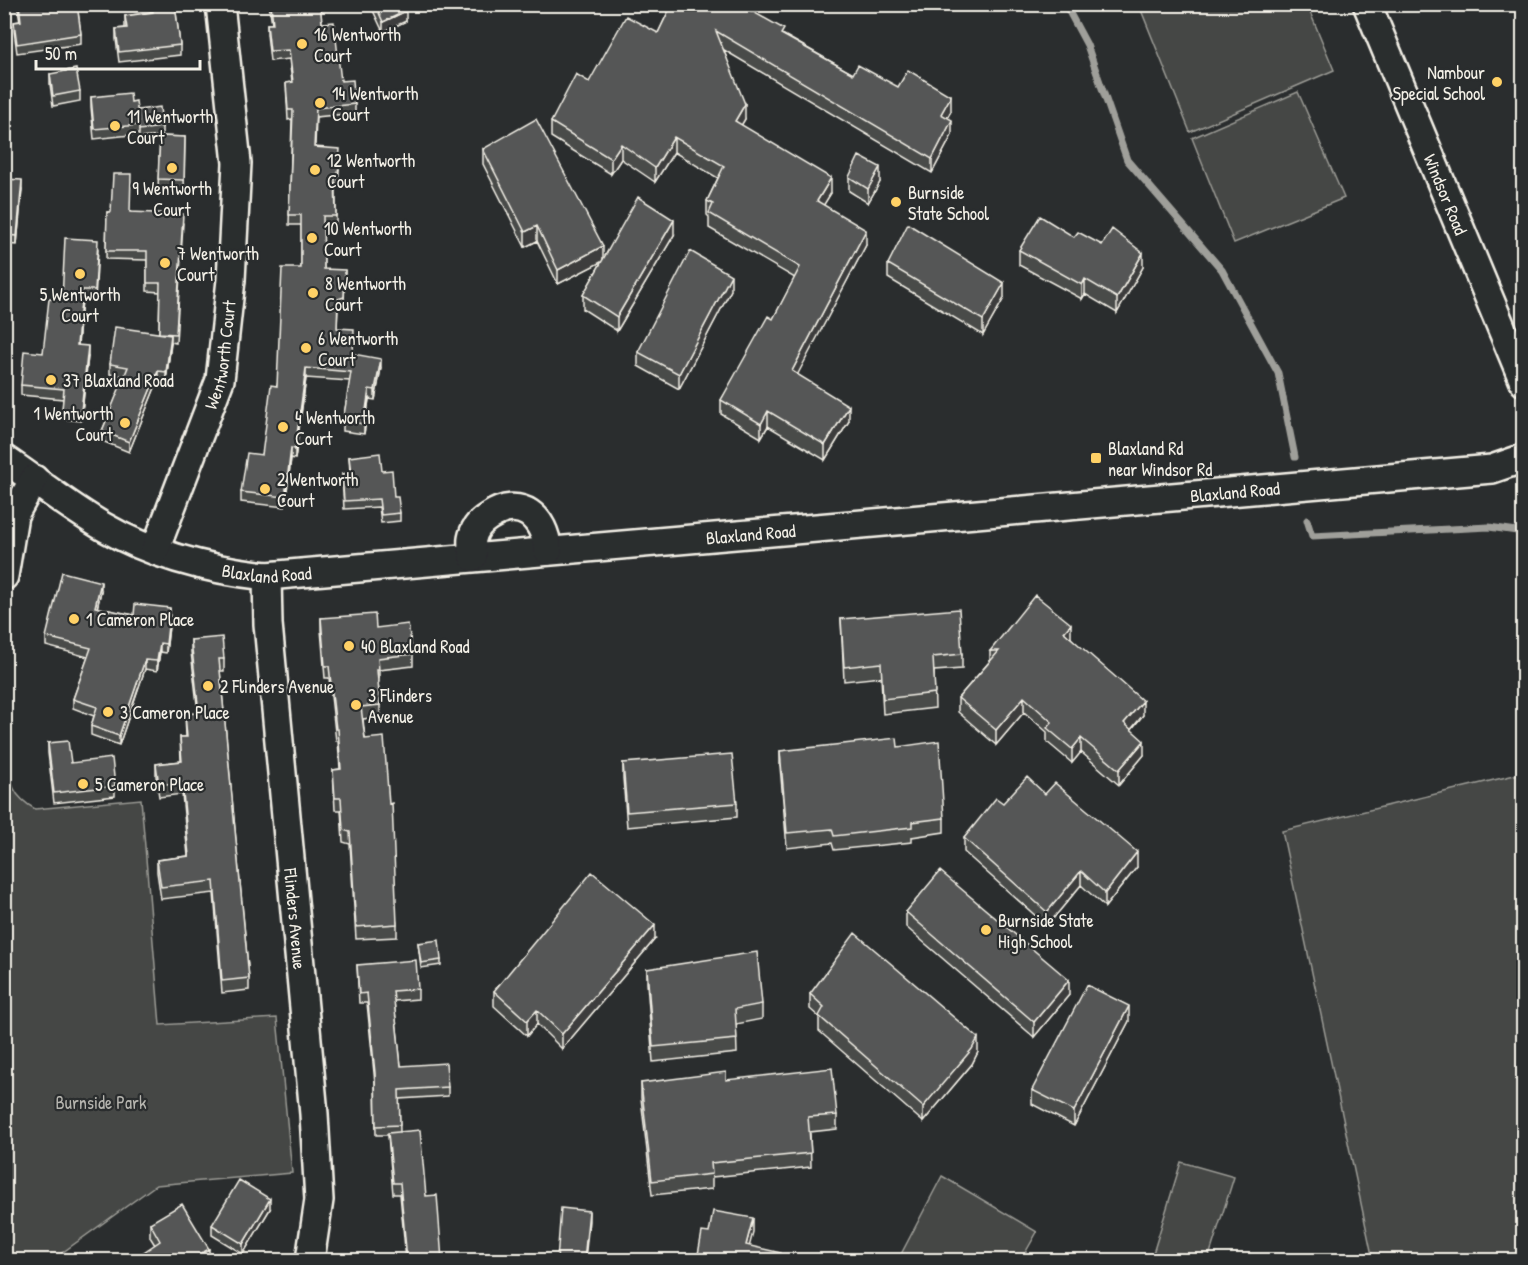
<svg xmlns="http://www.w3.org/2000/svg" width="1528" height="1265" font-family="'Patrick Hand',sans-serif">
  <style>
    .green { fill: #444645; stroke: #9c9c96; stroke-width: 1.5 }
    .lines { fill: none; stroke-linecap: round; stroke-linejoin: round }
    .stream { stroke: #9f9f9a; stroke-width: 7 }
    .minor-casing { stroke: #f4f1e8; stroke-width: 32 }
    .minor { stroke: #2a2d2e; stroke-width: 27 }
    .wall { fill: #494b4a; stroke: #f4f1e8; stroke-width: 1.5 }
    .shaded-wall { fill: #3c3d3c; stroke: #f4f1e8; stroke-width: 1.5 }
    .building { fill: #555756; stroke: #f4f1e8; stroke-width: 1.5 }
    .poi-dot { fill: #ffd166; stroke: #2a2d2e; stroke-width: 2 }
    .labels { text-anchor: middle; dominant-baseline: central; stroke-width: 4.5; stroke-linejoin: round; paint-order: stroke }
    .poi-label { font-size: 18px; fill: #f4f1e8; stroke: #2a2d2e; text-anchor: start }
    .street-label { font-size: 18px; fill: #f4f1e8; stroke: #2a2d2e }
    .park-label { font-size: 18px; fill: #b6b5af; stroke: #2a2d2e }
  </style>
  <rect width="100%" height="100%" fill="#2a2d2e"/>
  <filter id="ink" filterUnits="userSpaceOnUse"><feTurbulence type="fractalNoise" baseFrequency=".0167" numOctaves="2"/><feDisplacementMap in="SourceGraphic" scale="12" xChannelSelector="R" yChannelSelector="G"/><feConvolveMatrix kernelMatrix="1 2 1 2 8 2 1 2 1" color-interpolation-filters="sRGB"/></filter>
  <g filter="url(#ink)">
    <path class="green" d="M1139,5H1307L1334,70L1190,132Z
      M1298,92L1344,198L1234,243L1192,138Z
      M5,745C12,773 4,791 35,809L141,799L160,1025L277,1018L292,1173L156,1185L52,1260H5Z
      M1523,773V1260H1373L1282,831Z
      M1181,1162L1234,1177L1208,1260H1151Z
      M942,1176L1037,1232L1021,1260H898Z"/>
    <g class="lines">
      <path class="stream" d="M1065,4L1087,45L1127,160L1222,270L1278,373L1295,457
        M1307,520L1312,536L1489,527L1524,532"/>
      <defs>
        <g id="minor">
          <path id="s1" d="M1367,4L1524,382"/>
          <path id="s2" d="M4,459C37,481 69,507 104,527C154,556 210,570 267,576L1492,469L1524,458"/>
          <path id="s3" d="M155,550L220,380L231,280L237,163L220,4"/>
          <path d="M473,557C473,551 471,544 472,539C474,528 480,522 488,517C521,495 544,517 548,551"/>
          <path d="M4,576L14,515L34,479"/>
          <path id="s4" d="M267,576L268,624L314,1114L319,1200L310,1260"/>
        </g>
      </defs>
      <use href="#minor" class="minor-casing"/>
      <use href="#minor" class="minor"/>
    </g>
    <path class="wall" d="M17,4H77L81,34V44L17,53L14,31V22L20,21Z
      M150,4H175L180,45V55L119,62L116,39V29L125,28V16L151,12Z
      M269,4H320L322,23L341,81L355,104V113L316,117L315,147L340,158L338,184H336V226H323L324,269L344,307L338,309L337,328L354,354L381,368L375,400L369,399L364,434L343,431V421L350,381L306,378L295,459L291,458L285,507L241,502V492L262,455L277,386L301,268V225H289L292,119L288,120L286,83L292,82L289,59L270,61L267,34V24H272Z
      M370,4H403L406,21L383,32Z
      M672,4L784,35L853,74L898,87L951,111L947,118L952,135L932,173L724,50L745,119L741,125L831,193L823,205L866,245L797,374L849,421L825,460L768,426L761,438L721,414V400L773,319L795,278L709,228V217L707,215V201L718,178L674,152L655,182L621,159L611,174L551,137V122L589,82L658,33Z
      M50,74L80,91V101L53,106L50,84Z
      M91,97L131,102L138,117L162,127V136L139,138V130V134L94,139L91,107Z
      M160,136L185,137L184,190L158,189Z
      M483,149L603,260L674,235L617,331L583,309V295L602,261L558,284L537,241L525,247L483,164Z
      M849,177L880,182L868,203L849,191Z
      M4,179L22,189L17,245L4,244Z
      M107,212H130L183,223L176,343L171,342L166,381L158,380L129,452L102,441V431L125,376L110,374V364L159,333L160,292L147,291V260L106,259Z
      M1074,237L1143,267L1117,313L1085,294L1082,299L1019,265V250Z
      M98,250L95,300L82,299L78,345L88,356L81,421L62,419L63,399L21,395V385L43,353L62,300Z
      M888,264L1004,298L983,335L888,278Z
      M731,290L679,389L638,366V352Z
      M349,457L382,471L394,497L400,513V521L381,523L379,507L344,509L342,474L350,473Z
      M101,591L97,608L134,615L170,617L166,653L160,652L157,671L145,669L119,745L91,735V726L94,716L73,708V699L88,657L46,646V637Z
      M321,618L376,628L413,654V666L379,670V682H378L380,705V717L363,719L365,739L397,924V937L356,939L350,844L343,842L341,810H335L333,770L340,769L338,741H336L329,678H325L321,630Z
      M841,619L962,654V669L934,671L935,708L883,714L881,677L844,681Z
      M1071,638L1143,715L1131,730L1144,755L1119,785L1081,752L1072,763L1047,742V732L1024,712L996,745L958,712V698L990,661V651Z
      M191,640L224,659V671H220L249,978V990L222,993L214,893L161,899L157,872V860L188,856L182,794L159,797L156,776V764L181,761L180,737H186L185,714L198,713L191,652Z
      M48,743L71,763L115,786V796L54,803L48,753Z
      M898,747L944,818V832L912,837V842L834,850L832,843L787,848L780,766V751Z
      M623,763L737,803V817L627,827L623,778Z
      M1045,794L1137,867L1105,907L1081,885L1047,926L964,852V838L1003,803Z
      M906,912L1069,995L1034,1037L906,927Z
      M655,939L562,1049L537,1024L527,1036L494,1006V991Z
      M418,943L441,960V965L421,968Z
      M357,965L418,989V999L394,1001L401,1066L448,1087V1096L399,1099L400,1132L426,1196L442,1260H406L400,1194H393L388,1135H376L375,1083L367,1003H359Z
      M647,969L762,1004V1019L736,1024L737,1053L653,1062L647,983Z
      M810,994L978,1052L972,1064L923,1122L819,1031V1017L810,1009Z
      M1129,1021L1074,1126L1032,1104V1090Z
      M726,1080L837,1115V1129L810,1132L811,1167L712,1177V1189L652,1195L641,1098V1083Z
      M270,1209L243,1254L212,1235V1225Z
      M150,1223L209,1260L155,1245L150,1237Z"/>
    <path class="shaded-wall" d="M406,11V21L383,32V22Z
      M951,96V111L941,128V114Z
      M745,104V119L735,136V121Z
      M952,120V135L932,173V159Z
      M674,137V152L655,182V168Z
      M621,144V159L611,174V159Z
      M880,167V182L868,203V189Z
      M831,178V193L817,216V201Z
      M22,180V189L17,245V236Z
      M674,220V235L617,331V317Z
      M537,226V241L525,247V232Z
      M866,230V245L792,385V371Z
      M603,246V261L558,284V270Z
      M1143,253V267L1117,313V298Z
      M345,270L344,307L338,309V299Z
      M731,275V290L679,389V374Z
      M1085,279V294L1082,299V285Z
      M1004,283V298L983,335V320Z
      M82,290V299L77,355V345Z
      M9,322V332L4,362V352Z
      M171,335V344L166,381V372Z
      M88,346V356L81,421V411Z
      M381,359V368L375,400V390Z
      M306,368V378L295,459V449Z
      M158,371V380L129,452V442Z
      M369,389V399L364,434V424Z
      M849,406V421L825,460V445Z
      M768,411V426L761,438V424Z
      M291,448V458L285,507V497Z
      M101,582V591L95,617V607Z
      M170,608V617L166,653V644Z
      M1071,624V639L1064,632Z
      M160,643V652L157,671V661Z
      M145,660V669L119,745V736Z
      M1024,697V712L996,745V730Z
      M1143,701V715L1124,738V723Z
      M1081,738V752L1072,763V749Z
      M1144,741V755L1119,785V770Z
      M1137,852V867L1105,907V893Z
      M1081,871V885L1047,926V912Z
      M655,925V939L562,1049V1034Z
      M1069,980V995L1034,1037V1022Z
      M1129,1006V1021L1074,1126V1111Z
      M537,1010V1024L527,1036V1021Z
      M978,1038V1052L972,1064L923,1122V1107Z
      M270,1199V1209L243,1254V1244Z
      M589,1211V1221L585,1260H584Z
      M753,1218V1232L746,1259V1245Z
      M209,1249V1260H189Z"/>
    <path class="building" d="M19,4H77L81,34L17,44L14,22L21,21Z
      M152,4H175L180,45L119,52L116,29L127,28L125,16L153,12Z
      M271,4H320L322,23L334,22L341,81L353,80L355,104L316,108L314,147L340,149L338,175L335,174L336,216H323L324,269L345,270L344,297L338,299L337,328L354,329L353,354L381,359L375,390L369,389L364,424L343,421L351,372L306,368L295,449L291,448L285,497L241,492L247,453L262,455L271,385L277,386L282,268H301V215H289L293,110H288L286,83L293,82L289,50L270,51L267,24H273Z
      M375,4H403L406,11L383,22Z
      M672,4H739L784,29L781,34L853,74L858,65L898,87L908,70L951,96L941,114L952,120L932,159L716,31L745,104L735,121L831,178L817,201L866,230L792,371L849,406L825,445L768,411L761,424L721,400L768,316L773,319L800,267L709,213L713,204L707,201L724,166L674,137L655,168L621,144L611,159L551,122L576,74L589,82L626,16L658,33Z
      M76,69L80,91L53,96L50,74Z
      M130,93L131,102L136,101L139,125L94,129L91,97Z
      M160,107L162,127L139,130L138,110Z
      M536,119L603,246L558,270L537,226L525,232L483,149Z
      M160,136L185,137L184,180L158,179Z
      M859,156L880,167L868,189L849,177Z
      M113,174H131L130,212L183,214L176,334L159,333L160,283H147V251H106L107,212H111Z
      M4,179L22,180L17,236L4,235Z
      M638,197L674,220L617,317L583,295Z
      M1040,216L1074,237L1078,232L1102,245L1112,229L1143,253L1117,298L1085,279L1082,285L1019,250Z
      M908,224L1004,283L983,320L888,264Z
      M65,238L98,240L95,290H82L77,345L88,346L81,411L62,409L64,389L21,385L24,351L43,353L49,299L62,300Z
      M690,251L731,275L679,374L638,352Z
      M4,321L9,322L4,352Z
      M115,327L171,335L166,372L158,371L129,442L102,431L128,367L110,364Z
      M380,453L382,471L392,470L394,497H398L400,513L381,515L379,499L344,501L342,474L351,473L349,457Z
      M62,572L101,582L95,607L134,615L135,604L170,608L166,644L160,643L157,661L145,660L119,736L91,726L97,707L73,699L91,648L46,637Z
      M1035,595L1071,624L1064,632L1143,701L1124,723L1144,741L1119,770L1081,738L1072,749L1047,728L1052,722L1024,697L996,730L958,698L999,651H990Z
      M959,609L962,654L933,657L935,693L883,699L881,663L844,667L841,619Z
      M375,614L376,628L408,624L413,654L378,658L379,670H377L380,705L361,707L365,739L384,737L389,804L392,803L397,924L356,927L350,832L343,830L341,798H335L333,770L341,769L338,729H336L329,666H325L321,618Z
      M222,637L224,659H219L249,978L222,981L214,881L161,887L157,860L189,856L182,782L159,785L156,764L182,761L180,737H187L185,714L199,713L191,640Z
      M897,738L898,747L939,741L944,818L912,822V827L834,836L832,829L787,833L780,751Z
      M68,741L71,763L112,758L115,786L54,793L48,743Z
      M732,754L737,803L627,812L623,763Z
      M1027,777L1045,794L1055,783L1137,852L1105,893L1081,871L1047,912L964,838L996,798L1003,803Z
      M940,871L1069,980L1034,1022L906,912Z
      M592,872L655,925L562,1034L537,1010L527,1021L494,991Z
      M855,933L978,1038L972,1049L923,1107L819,1016L824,1007L810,994Z
      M439,940L441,960L421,963L418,943Z
      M757,952L762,1004L735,1009L737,1039L653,1047L647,969Z
      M416,960L418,989L393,991L401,1066L446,1063L448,1087L399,1090L400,1125L376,1126L375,1073L367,993L359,994L357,965Z
      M1087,985L1129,1006L1074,1111L1032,1090Z
      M832,1068L837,1115L808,1117L811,1153L711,1163L712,1174L652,1181L641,1083L726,1072V1080Z
      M420,1130L426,1196L437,1195L442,1260H407L400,1183H393L388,1133Z
      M239,1180L270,1199L243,1244L212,1225Z
      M182,1204L209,1249L189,1260H132L160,1241L150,1223Z
      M561,1208L589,1211L584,1260H557Z
      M713,1211L753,1218L746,1245L781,1253L779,1260H697L702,1232L709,1233Z"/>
  </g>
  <g class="poi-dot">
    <circle cx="302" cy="44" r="6"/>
    <circle cx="1497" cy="82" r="6"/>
    <circle cx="320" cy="103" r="6"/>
    <circle cx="115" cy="126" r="6"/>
    <circle cx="172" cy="168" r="6"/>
    <circle cx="315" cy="170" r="6"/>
    <circle cx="896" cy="202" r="6"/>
    <circle cx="312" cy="238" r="6"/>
    <circle cx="165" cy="263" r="6"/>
    <circle cx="80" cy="274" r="6"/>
    <circle cx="313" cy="293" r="6"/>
    <circle cx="306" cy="348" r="6"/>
    <circle cx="51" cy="380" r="6"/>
    <circle cx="125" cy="423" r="6"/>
    <circle cx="283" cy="427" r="6"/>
    <rect x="1090" y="452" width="12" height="12" rx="3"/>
    <circle cx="265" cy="489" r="6"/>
    <circle cx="74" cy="619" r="6"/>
    <circle cx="349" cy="646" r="6"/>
    <circle cx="208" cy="686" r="6"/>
    <circle cx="356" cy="705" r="6"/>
    <circle cx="108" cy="712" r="6"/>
    <circle cx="83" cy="784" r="6"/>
    <circle cx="986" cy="930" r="6"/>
  </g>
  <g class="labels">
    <g class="poi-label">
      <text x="314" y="34">16 Wentworth<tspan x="314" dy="21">Court</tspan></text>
      <text x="1485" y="72" text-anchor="end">Nambour<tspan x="1485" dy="21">Special School</tspan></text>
      <text x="332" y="93">14 Wentworth<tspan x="332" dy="21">Court</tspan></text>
      <text x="127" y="116">11 Wentworth<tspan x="127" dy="21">Court</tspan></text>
      <text x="327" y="160">12 Wentworth<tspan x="327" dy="21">Court</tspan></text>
      <text x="172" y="188" text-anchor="middle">9 Wentworth<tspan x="172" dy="21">Court</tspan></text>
      <text x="908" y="192">Burnside<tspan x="908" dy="21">State School</tspan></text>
      <text x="324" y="228">10 Wentworth<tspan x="324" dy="21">Court</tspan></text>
      <text x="177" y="253">7 Wentworth<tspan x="177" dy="21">Court</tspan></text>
      <text x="325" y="283">8 Wentworth<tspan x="325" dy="21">Court</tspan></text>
      <text x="80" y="294" text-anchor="middle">5 Wentworth<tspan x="80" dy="21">Court</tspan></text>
      <text x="318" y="338">6 Wentworth<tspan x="318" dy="21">Court</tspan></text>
      <text x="63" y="380">37 Blaxland Road</text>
      <text x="113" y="413" text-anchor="end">1 Wentworth<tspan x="113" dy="21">Court</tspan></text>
      <text x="295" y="417">4 Wentworth<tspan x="295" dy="21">Court</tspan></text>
      <text x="1108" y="448">Blaxland Rd<tspan x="1108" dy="21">near Windsor Rd</tspan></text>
      <text x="277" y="479">2 Wentworth<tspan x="277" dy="21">Court</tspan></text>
      <text x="86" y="619">1 Cameron Place</text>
      <text x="361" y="646">40 Blaxland Road</text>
      <text x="220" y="686">2 Flinders Avenue</text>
      <text x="368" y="695">3 Flinders<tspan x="368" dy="21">Avenue</tspan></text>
      <text x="120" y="712">3 Cameron Place</text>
      <text x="95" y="784">5 Cameron Place</text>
      <text x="998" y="920">Burnside State<tspan x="998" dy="21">High School</tspan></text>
    </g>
    <g class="street-label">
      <text stroke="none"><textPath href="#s1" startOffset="206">Windsor Road</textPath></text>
      <text stroke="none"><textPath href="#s3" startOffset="207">Wentworth Court</textPath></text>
      <text stroke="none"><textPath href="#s2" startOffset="1264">Blaxland Road</textPath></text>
      <text stroke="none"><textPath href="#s2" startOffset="778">Blaxland Road</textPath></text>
      <text stroke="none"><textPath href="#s2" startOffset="292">Blaxland Road</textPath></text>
      <text stroke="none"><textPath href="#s4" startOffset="344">Flinders Avenue</textPath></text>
    </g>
    <g class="park-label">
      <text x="101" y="1102">Burnside Park</text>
    </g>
  </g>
  <rect width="1528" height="1265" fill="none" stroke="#2a2d2e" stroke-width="24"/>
  <rect x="12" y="12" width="1504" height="1241" fill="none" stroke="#f4f1e8" stroke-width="2" filter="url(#ink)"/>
  <path d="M36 60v9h164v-9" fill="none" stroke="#f4f1e8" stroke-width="3"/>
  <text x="45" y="60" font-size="18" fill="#f4f1e8" stroke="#2a2d2e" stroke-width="4.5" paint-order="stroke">50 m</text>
</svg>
